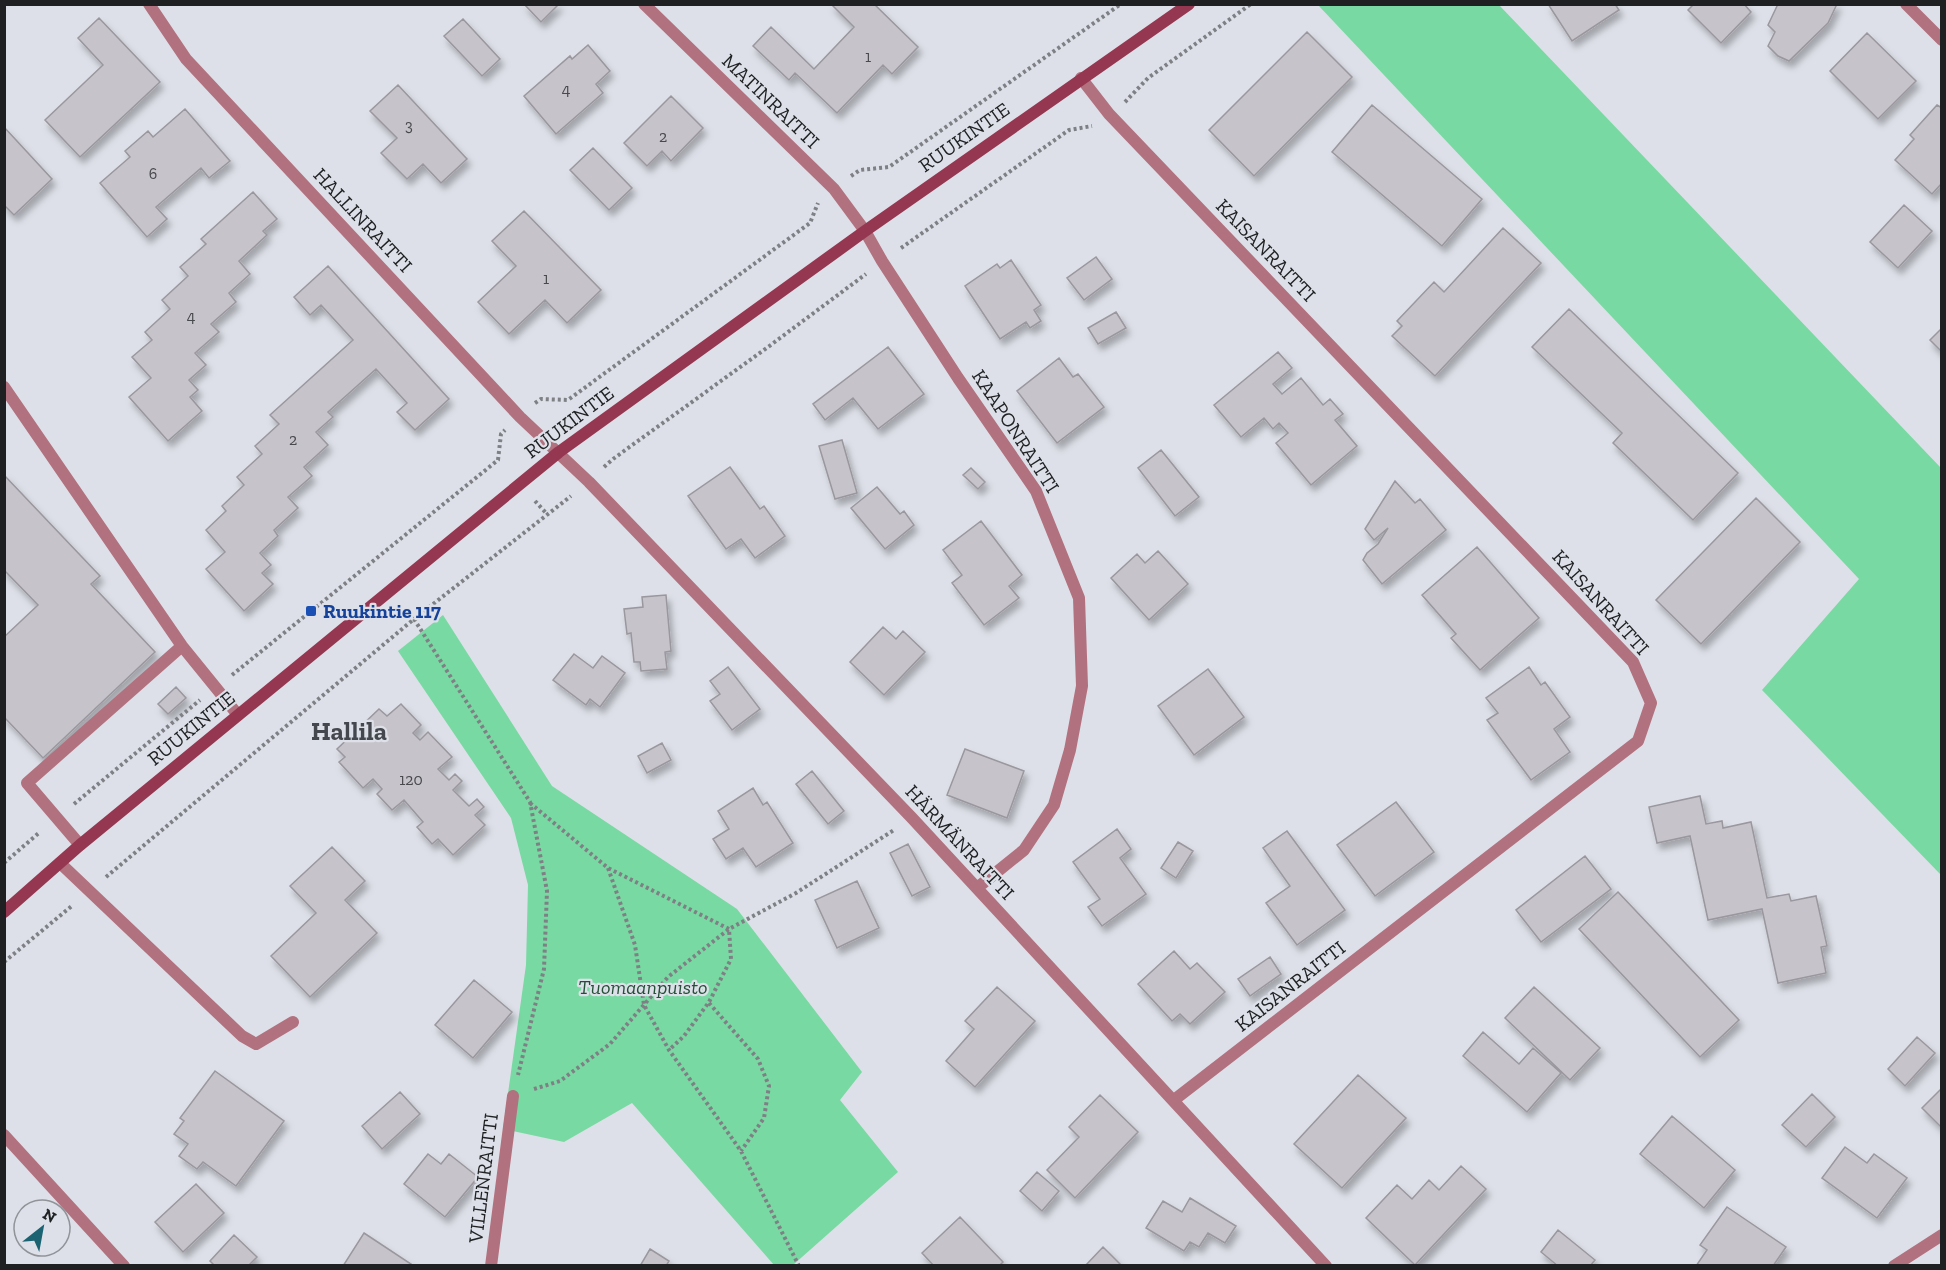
<svg xmlns="http://www.w3.org/2000/svg" width="1946" height="1270" font-family="'Zilla Slab',serif">
  <style>
    .green { fill: #79d9a2 }
    .building { fill: #c6c3ca; stroke: #9a979e; stroke-width: 1.5; filter: url(#shadow) }
    .lines { fill: none; stroke-linecap: round; stroke-linejoin: round }
    .path { stroke: #7e8085; stroke-width: 4; stroke-dasharray: 3 3; stroke-linecap: butt }
    .lane { stroke: #b2717f; stroke-width: 12 }
    .street { stroke: #b2717f; stroke-width: 12 }
    .secondary { stroke: #953751; stroke-width: 12 }
    .transit-dot { fill: #1a4fb4; stroke: #dde0e8; stroke-width: 2 }
    .labels { text-anchor: middle; dominant-baseline: central; stroke-width: 4.5; stroke-linejoin: round; paint-order: stroke }
    .number-label { font-size: 16px; fill: #48494c }
    .street-label { font-size: 20px; fill: #1e2022; stroke: #dde0e8 }
    .transit-label { font-size: 20px; font-weight: bold; fill: #164399; stroke: #dde0e8; text-anchor: start }
    .park-label { font-size: 20px; font-style: italic; fill: #244f37; stroke: #dde0e8 }
    .district-label { font-size: 26px; font-weight: bold; fill: #44474d; stroke: #dde0e8 }
  </style>
  <defs>
    <filter id="shadow"><feDropShadow dx="3.5" dy="6" stdDeviation="3" flood-color="#0004"/></filter>
  </defs>
  <rect width="100%" height="100%" fill="#dde0e8"/>
  <path class="green" d="M1318,5H1499L1941,468V875L1762,690L1859,579Z
    M443,615L552,786L737,909L862,1072L840,1100L898,1172L793,1265H774L632,1103L564,1142L503,1129L526,965L528,885L511,818L398,651Z"/>
  <path class="building" d="M524,4H559L541,22Z
    M831,4H874L918,47L892,74L883,65L837,113L795,73L789,80L753,46L771,27L814,69L854,27Z
    M1548,4H1615L1619,10L1572,41Z
    M1694,4H1744L1751,12L1721,43L1688,10Z
    M1778,4H1837L1828,23L1789,61L1778,56L1768,46L1775,32L1768,25Z
    M99,18L160,82L80,157L45,120L103,65L78,38Z
    M463,19L500,59L482,76L444,36Z
    M1307,32L1352,77L1254,176L1209,130Z
    M1867,33L1916,81L1878,119L1830,71Z
    M588,45L610,71L596,84L603,93L556,134L524,96L570,56L572,59Z
    M398,85L467,159L441,183L423,164L407,179L381,153L397,138L370,111Z
    M671,96L703,128L671,161L662,151L647,166L624,143Z
    M1372,105L1482,199L1442,246L1332,152Z
    M1937,105L1942,108V183L1932,194L1895,160L1914,139L1910,135Z
    M185,109L230,161L209,178L201,168L156,207L167,219L147,237L100,183L130,157L125,151L148,131L153,137Z
    M4,127L52,179L14,215L4,205Z
    M593,148L632,188L609,210L570,170Z
    M253,192L277,219L263,231L267,235L239,261L250,274L229,293L236,302L211,324L219,332L195,353L206,365L189,380L198,390L190,397L202,411L168,441L129,397L151,378L132,357L152,340L145,332L170,309L162,300L188,276L180,267L206,244L201,239Z
    M1904,205L1932,231L1898,268L1870,242Z
    M524,211L601,290L567,323L545,300L509,334L478,302L516,266L492,241Z
    M1503,228L1541,263L1435,376L1392,336L1402,326L1397,321L1434,282L1444,292Z
    M1096,257L1112,279L1084,300L1067,278Z
    M1011,260L1041,305L1034,310L1041,321L1030,328L1026,322L1000,339L965,286L997,264L1000,268Z
    M328,266L449,399L415,430L397,412L407,403L376,369L328,412L333,417L316,432L328,445L304,467L312,476L288,497L298,508L274,530L278,536L260,553L271,565L262,573L273,584L244,611L206,569L225,552L206,530L226,511L222,506L244,485L237,477L262,454L255,446L279,424L270,415L353,340L321,305L310,315L294,297Z
    M1569,309L1738,473L1693,520L1613,443L1622,433L1532,347Z
    M1116,312L1126,328L1098,344L1088,328Z
    M1942,328V352L1930,340Z
    M888,347L924,394L878,429L853,398L825,420L813,404Z
    M1278,352L1292,368L1273,384L1282,394L1301,378L1323,405L1330,399L1343,414L1335,420L1357,446L1311,485L1276,443L1288,433L1279,423L1273,429L1264,418L1241,437L1214,405Z
    M1059,358L1073,377L1078,374L1104,407L1057,443L1017,391Z
    M842,440L857,493L835,499L819,446Z
    M1161,450L1199,497L1175,516L1138,468Z
    M730,467L760,509L764,506L785,536L755,558L741,539L726,549L688,496Z
    M971,468L985,482L978,489L963,475Z
    M4,475L100,576L91,584L155,652L43,758L4,717V637L38,605L4,570Z
    M1395,481L1415,503L1420,499L1446,530L1382,584L1363,560L1367,553L1378,544L1388,528L1374,540L1365,529Z
    M877,487L900,514L904,511L914,525L885,549L851,508Z
    M1756,498L1800,542L1701,644L1656,600Z
    M981,521L1022,575L1009,586L1019,598L984,625L952,583L962,575L943,550Z
    M1477,547L1539,618L1480,670L1451,638L1456,634L1422,595Z
    M1158,551L1188,584L1149,620L1111,578L1137,554L1145,563Z
    M666,595L671,651L665,652L667,669L641,671L640,662H634L631,633L627,634L624,609L643,607L642,597Z
    M883,627L896,639L903,631L925,652L884,695L850,662Z
    M574,654L593,668L602,656L625,673L600,707L590,699L586,705L553,680Z
    M728,667L760,709L732,730L710,701L720,694L710,681Z
    M1529,667L1541,685L1545,682L1570,717L1554,729L1570,752L1531,780L1487,720L1498,713L1486,698Z
    M1208,669L1244,717L1194,755L1158,706Z
    M176,687L186,698L168,714L158,704Z
    M401,704L421,725L413,733L420,740L428,732L452,757L438,769L449,780L455,774L462,781L453,790L469,806L477,799L484,807L475,815L485,825L453,855L438,839L432,844L417,827L423,822L404,800L392,810L377,794L382,789L373,779L363,788L339,762L345,757L337,749L379,709L387,716Z
    M662,743L671,760L647,773L638,756Z
    M965,749L1024,771L1007,818L947,795Z
    M812,771L844,811L828,824L796,784Z
    M753,788L763,805L767,802L793,843L756,867L743,848L726,859L713,839L729,829L718,811Z
    M1700,796L1706,824L1722,821L1723,828L1751,822L1767,898L1789,894L1791,901L1816,896L1827,946L1821,947L1826,973L1778,983L1762,909L1708,920L1690,836L1657,843L1649,807Z
    M1396,802L1434,852L1375,896L1337,845Z
    M1117,829L1131,849L1120,858L1146,894L1102,926L1088,907L1100,899L1073,862Z
    M1287,831L1345,910L1297,945L1266,903L1290,886L1263,848Z
    M1178,842L1193,851L1176,878L1161,868Z
    M908,844L930,887L912,896L890,853Z
    M332,847L365,881L345,900L377,933L310,997L271,956L316,913L290,886Z
    M1585,856L1611,889L1541,942L1516,910Z
    M857,881L879,928L837,948L815,900Z
    M1618,892L1739,1020L1700,1057L1579,929Z
    M1174,951L1190,969L1197,963L1225,992L1190,1024L1180,1014L1172,1021L1138,984Z
    M1270,957L1281,974L1250,996L1238,979Z
    M474,980L512,1012L473,1058L435,1025Z
    M997,987L1035,1021L975,1087L946,1061L974,1029L965,1021Z
    M1534,987L1600,1048L1570,1080L1505,1018Z
    M1483,1032L1519,1064L1533,1048L1561,1073L1527,1112L1463,1056Z
    M1917,1037L1935,1053L1905,1086L1888,1069Z
    M215,1071L284,1121L236,1186L203,1162L197,1169L179,1156L188,1144L174,1134L184,1121L180,1118Z
    M1358,1075L1406,1118L1342,1188L1294,1144Z
    M1942,1088V1128L1922,1108Z
    M400,1092L420,1114L382,1149L362,1126Z
    M1812,1094L1835,1117L1806,1147L1782,1125Z
    M1100,1095L1138,1132L1075,1198L1047,1170L1079,1137L1069,1127Z
    M1672,1116L1735,1170L1704,1208L1640,1154Z
    M1845,1147L1867,1163L1874,1154L1907,1178L1877,1218L1822,1178Z
    M428,1154L441,1164L449,1154L478,1177L445,1217L404,1184Z
    M1461,1166L1486,1189L1415,1265L1366,1218L1397,1185L1412,1199L1429,1180L1439,1190Z
    M1037,1172L1059,1191L1042,1211L1020,1191Z
    M196,1184L224,1213L183,1252L155,1222Z
    M1190,1198L1236,1226L1225,1243L1208,1233L1199,1247L1190,1242L1184,1251L1146,1228L1163,1201L1182,1212Z
    M1727,1207L1786,1247L1773,1266H1696L1707,1250L1700,1245Z
    M960,1217L1003,1262L999,1266H934L922,1253Z
    M1558,1230L1595,1260L1590,1266H1558L1541,1252Z
    M364,1233L414,1266H343Z
    M234,1235L257,1257L248,1266H215L210,1261Z
    M1103,1247L1122,1266H1085Z
    M650,1249L669,1261L666,1266H640Z"/>
  <g class="lines">
    <path class="path" d="M1125,102L1148,78L1251,4
      M851,176L860,170L889,167L1121,4
      M901,248L1069,130L1092,126
      M535,403L541,399L568,400L810,223L818,203
      M604,467L613,459L768,347L866,274
      M535,501L547,514
      M414,619L530,802L547,891L544,969L518,1075
      M232,675L498,460L501,434L505,430
      M530,803L608,868L729,929L731,959L709,1002L684,1036L669,1050
      M74,804L200,700
      M4,863L40,832
      M608,868L635,945L644,1005L669,1050L741,1151L799,1266
      M106,877L414,619L571,496
      M4,962L73,905
      M709,1003L758,1059L769,1086L764,1118L741,1151
      M534,1089L560,1081L610,1044L668,977L729,929L796,893L894,830"/>
    <path class="lane" d="M4,387L182,646L238,715
      M80,845L27,783L182,646
      M60,863L242,1036L256,1044L293,1022"/>
    <path class="street" d="M149,4L186,59L520,417L589,482L912,818L1326,1266
      M644,4L834,189L865,231L882,261L958,378L1036,491L1079,598L1082,686L1070,750L1054,805L1024,850L977,888
      M1906,4L1942,40
      M1081,78L1109,114L1633,662L1651,703L1638,741L1174,1100
      M4,1135L124,1266
      M491,1266L513,1096
      M1894,1266L1942,1235"/>
    <path class="secondary" d="M4,912L80,845L559,452L865,231L1189,4"/>
  </g>
  <rect class="transit-dot" x="305" y="605" width="12" height="12" rx="3"/>
  <g class="labels">
    <g class="number-label">
      <text x="868" y="56">1</text>
      <text x="566" y="89">4</text>
      <text x="409" y="125">3</text>
      <text x="663" y="136">2</text>
      <text x="153" y="173">6</text>
      <text x="546" y="278">1</text>
      <text x="191" y="316">4</text>
      <text x="293" y="439">2</text>
      <text x="411" y="779">120</text>
    </g>
    <g class="street-label">
      <text transform="translate(771 101) rotate(44)">MATINRAITTI</text>
      <text transform="translate(964 137) rotate(-35)">RUUKINTIE</text>
      <text transform="translate(363 220) rotate(47)">HALLINRAITTI</text>
      <text transform="translate(1266 250) rotate(46)">KAISANRAITTI</text>
      <text transform="translate(569 422) rotate(-37)">RUUKINTIE</text>
      <text transform="translate(1016 431) rotate(57)">KAAPONRAITTI</text>
      <text transform="translate(1601 602) rotate(48)">KAISANRAITTI</text>
      <text transform="translate(191 728) rotate(-39)">RUUKINTIE</text>
      <text transform="translate(960 842) rotate(47)">HÄRMÄNRAITTI</text>
      <text transform="translate(1290 986) rotate(-38)">KAISANRAITTI</text>
      <text transform="translate(483 1178) rotate(-83)">VILLENRAITTI</text>
    </g>
    <g class="transit-label">
      <text x="323" y="611">Ruukintie 117</text>
    </g>
    <g class="park-label">
      <text x="643" y="987">Tuomaanpuisto</text>
    </g>
    <g class="district-label">
      <text x="349" y="731">Hallila</text>
    </g>
  </g>
  <rect width="1946" height="1270" fill="none" stroke="#1e2022" stroke-width="12"/>
  <g transform="translate(42 1228) rotate(31)"><circle r="28" fill="#dde0e8" stroke="#919399" stroke-width="1.5"/>
  <path d="M0-4.5L10 22L0 15L-10 22Z" fill="#1b6372"/>
  <text y="-9" font-size="16" font-weight="bold" text-anchor="middle" fill="#1e2022">N</text>
  </g>
</svg>
